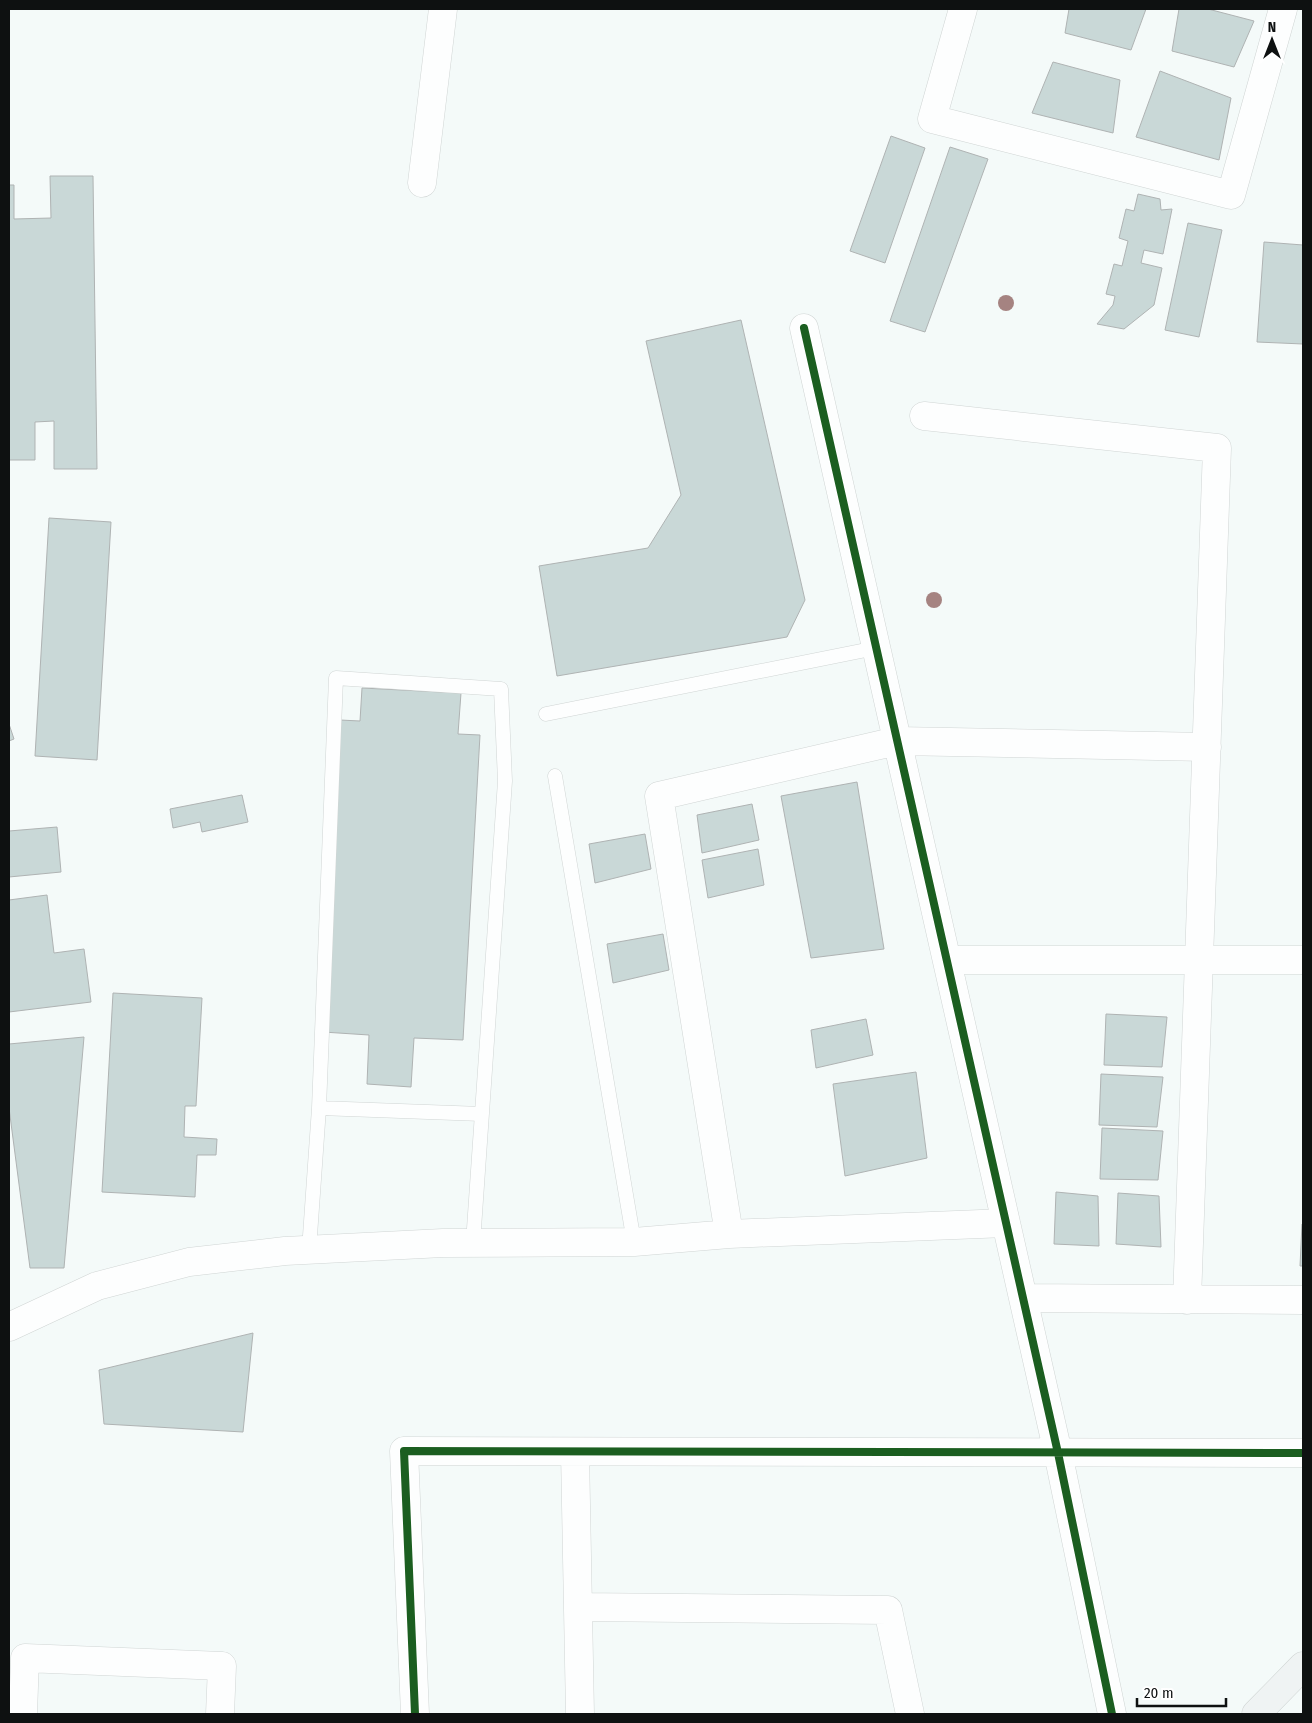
<svg xmlns="http://www.w3.org/2000/svg" width="1312" height="1723" font-family="'Fira Sans Condensed',sans-serif">
  <style>
    .building { fill: #c9d8d7; stroke: #afb3b3 }
    .lines { fill: none; stroke-linecap: round; stroke-linejoin: round }
    .lane-casing { stroke: #d0d5d4; stroke-width: 15 }
    .street-casing { stroke: #d0d5d4; stroke-width: 29 }
    .secondary-casing { stroke: #d0d5d4; stroke-width: 29 }
    .lane { stroke: #fdfefe; stroke-width: 14 }
    .street { stroke: #fdfefe; stroke-width: 28 }
    .secondary { stroke: #eff3f3; stroke-width: 28 }
    .cycleway-casing { stroke: #fff; stroke-width: 11 }
    .cycleway { stroke: #1b5e20; stroke-width: 8 }
    .tree { fill: #a58381 }
  </style>
  <rect width="100%" height="100%" fill="#f4faf9"/>
  <path class="building" d="M1069,9H1146L1131,50L1065,33Z
    M1179,9H1208L1254,21L1234,67L1172,51Z
    M1053,62L1120,80L1113,133L1032,113Z
    M1160,71L1231,98L1219,160L1136,137Z
    M891,136L925,148L885,263L850,251Z
    M950,147L988,159L925,332L890,321Z
    M50,176H93L97,469H54V421L35,422V460H9V185H14V219L51,218Z
    M1138,194L1160,199L1161,210L1172,209L1163,254L1144,250L1141,263L1162,268L1154,305L1124,329L1097,324L1113,305L1115,296L1106,294L1114,264L1122,266L1128,241L1119,238L1126,209L1134,211Z
    M1188,223L1222,230L1199,337L1165,330Z
    M1264,242L1303,245V344L1257,342Z
    M741,320L805,600L787,637L557,676L539,566L648,548L681,495L646,341Z
    M49,518L111,522L97,760L35,756Z
    M362,688L461,693L458,734L480,735L463,1040L414,1038L411,1087L367,1084L369,1035L323,1032L340,720L360,721Z
    M9,724L14,739L9,741Z
    M857,782L884,949L811,958L781,796Z
    M242,795L248,822L202,832L200,822L173,828L170,809Z
    M752,804L759,840L702,853L697,815Z
    M57,827L61,872L9,877V831Z
    M645,834L651,869L595,883L589,844Z
    M758,849L764,885L708,898L702,860Z
    M47,895L54,953L84,949L91,1002L9,1012V900Z
    M663,934L669,970L613,983L607,944Z
    M113,993L202,998L196,1106H185L184,1137L217,1139L216,1155H197L195,1197L102,1192Z
    M1106,1014L1167,1017L1162,1067L1104,1065Z
    M866,1019L873,1055L816,1068L811,1030Z
    M84,1037L64,1268H30L9,1108V1044Z
    M916,1072L927,1158L845,1176L833,1084Z
    M1101,1074L1163,1077L1157,1127L1099,1125Z
    M1102,1128L1163,1131L1158,1180L1100,1179Z
    M1056,1192L1098,1196L1099,1246L1054,1244Z
    M1118,1193L1159,1196L1161,1247L1116,1244Z
    M1302,1224H1303V1266H1300Z
    M253,1333L243,1432L104,1424L99,1370Z"/>
  <g class="lines">
    <defs>
      <path id="lane" d="M546,714L876,648
        M555,776L634,1242
        M319,1108L482,1114
        M309,1250L319,1108L336,678L501,689L505,781L473,1243"/>
      <path id="street" d="M963,9L932,119L1231,195L1283,9
        M422,183L443,9
        M804,328L1058,1453L1112,1714
        M924,416L1217,448L1187,1300
        M947,960H1303
        M729,1234L659,796L897,741L1207,747
        M1023,1298L1303,1300
        M9,1327L97,1286L189,1262L285,1251L443,1243L634,1242L729,1234L1006,1223
        M575,1452L580,1714
        M578,1607L888,1610L910,1714
        M23,1714L25,1658L222,1666L220,1714
        M415,1714L404,1451L1303,1453"/>
      <path id="secondary" d="M1256,1714L1303,1666"/>
    </defs>
    <use href="#lane" class="lane-casing"/>
    <use href="#street" class="street-casing"/>
    <use href="#secondary" class="secondary-casing"/>
    <use href="#lane" class="lane"/>
    <use href="#street" class="street"/>
    <use href="#secondary" class="secondary"/>
    <defs>
      <path id="cycleway" d="M804,328L1058,1453L1112,1714
        M415,1714L404,1451L1303,1453"/>
    </defs>
    <use href="#cycleway" class="cycleway-casing"/>
    <use href="#cycleway" class="cycleway"/>
  </g>
  <g class="tree">
    <circle cx="1006" cy="303" r="8"/>
    <circle cx="934" cy="600" r="8"/>
  </g>
  <rect width="1312" height="1723" fill="none" stroke="#0e1111" stroke-width="20"/>
  <g transform="translate(1272 40)" stroke="#ffffff" stroke-width="4" paint-order="stroke">
  <path d="M0-4L9 19L0 12L-9 19Z" fill="#0e1111"/>
  <text y="-8" font-size="14" font-weight="bold" text-anchor="middle" fill="#0e1111">N</text>
  </g>
  <path d="M1137 1698v8h89v-8" fill="none" stroke="#0e1111" stroke-width="2.5"/>
  <text x="1144" y="1698" font-size="15" fill="#0e1111" stroke="#ffffff" stroke-width="4" paint-order="stroke">20 m</text>
</svg>
